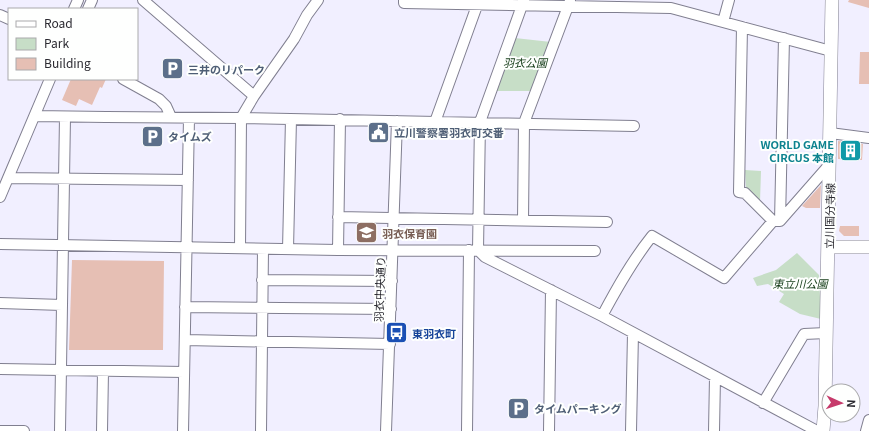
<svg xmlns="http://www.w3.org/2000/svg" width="869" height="431" font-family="Georgia,'Noto Sans JP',serif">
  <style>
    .green { fill: #c7dec7 }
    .building { fill: #e6bfb4 }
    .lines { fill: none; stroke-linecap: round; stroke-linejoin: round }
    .minor-casing { stroke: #807f90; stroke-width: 12 }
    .major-casing { stroke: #807f90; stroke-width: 14 }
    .minor { stroke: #fff; stroke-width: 10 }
    .major { stroke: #fff; stroke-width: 13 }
    .labels { text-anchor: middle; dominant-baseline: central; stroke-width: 4; stroke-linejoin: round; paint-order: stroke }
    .park-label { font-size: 11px; font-style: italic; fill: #123a15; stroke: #fefffe }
    .service-label { font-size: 11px; font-weight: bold; fill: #4e5e75; stroke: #fefffe; text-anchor: start }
    .culture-label { font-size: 11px; font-weight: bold; fill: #0d838f; stroke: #fefffe; text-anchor: end }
    .street-label { font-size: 11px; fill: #2b2a31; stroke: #fefffe }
    .education-label { font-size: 11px; font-weight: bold; fill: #785e54; stroke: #fefffe; text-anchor: start }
    .transit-label { font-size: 11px; font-weight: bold; fill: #164399; stroke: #fefffe; text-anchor: start }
  </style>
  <rect width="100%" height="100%" fill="#f1efff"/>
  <path class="green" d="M515,38L551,42L532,91H496Z
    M745,170L761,171L760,202L746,189Z
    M797,253L819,275L821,319L800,314L779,302L784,294L768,284L757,286L753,278L776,270Z"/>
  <path class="building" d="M849,0H869V8L848,2Z
    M860,52H869V84H859Z
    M71,79H106L102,88L100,87L92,105L79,99L76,106L62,100Z
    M371,130H384L383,142H370Z
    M838,141L863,144L862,160L838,159Z
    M821,185L820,208H806L802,206Z
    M840,226H859V236H844L839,231Z
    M72,260L164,261L163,350H69Z"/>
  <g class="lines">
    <defs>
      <path id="minor" d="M143,0L254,96
        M404,0V3L671,8L831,51
        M524,0L480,122L478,250L485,257L602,316L817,431
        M74,9L78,0
        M88,9L92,0
        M0,15L9,19
        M723,22L729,0
        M742,27L739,192L745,193L773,221
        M123,79L159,99L166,106L171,117
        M35,116L106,117L241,118L634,126
        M435,122L479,0
        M830,133L869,138
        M8,178L188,180
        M0,197L50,79
        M338,217L607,222
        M523,220L524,123L570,1
        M780,221L784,38
        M0,244L338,250L595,251
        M240,248L241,118L254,96L294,39L307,15L318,0
        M288,249L291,119
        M338,250L340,119
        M262,280L392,281
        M0,303L62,305
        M185,307L391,309
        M602,316C617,288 632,261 652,236L724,278L773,221H780L830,164
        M185,340L390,344
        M0,369L184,372
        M763,403L804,334L826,333
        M0,431H24
        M60,431L65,117
        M102,431L103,371
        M183,431L189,118
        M261,431L263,249
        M386,431L397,121
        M467,431L469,250
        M549,431L551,290
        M631,431L633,333
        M714,431L715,377
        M866,431L869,420"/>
      <path id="major" d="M828,247H869
        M823,431L825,406L832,0"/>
    </defs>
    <use href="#minor" class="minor-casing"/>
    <use href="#major" class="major-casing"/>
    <use href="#minor" class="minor"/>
    <use href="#major" class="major"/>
  </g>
  <defs>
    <symbol id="parking-square" viewBox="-11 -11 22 22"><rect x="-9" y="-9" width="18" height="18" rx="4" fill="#5c6f8a" stroke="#fefffe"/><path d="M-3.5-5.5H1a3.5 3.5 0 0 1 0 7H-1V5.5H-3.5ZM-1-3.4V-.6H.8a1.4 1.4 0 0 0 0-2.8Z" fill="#fff"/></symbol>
    <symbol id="civic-square" viewBox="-11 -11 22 22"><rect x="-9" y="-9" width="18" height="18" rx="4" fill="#5c6f8a" stroke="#fefffe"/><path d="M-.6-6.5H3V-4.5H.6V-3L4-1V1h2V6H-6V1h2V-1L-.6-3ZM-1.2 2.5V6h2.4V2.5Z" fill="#fff"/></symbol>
    <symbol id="building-square" viewBox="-11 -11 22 22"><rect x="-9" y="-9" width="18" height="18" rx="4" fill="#0f9aa8" stroke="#fefffe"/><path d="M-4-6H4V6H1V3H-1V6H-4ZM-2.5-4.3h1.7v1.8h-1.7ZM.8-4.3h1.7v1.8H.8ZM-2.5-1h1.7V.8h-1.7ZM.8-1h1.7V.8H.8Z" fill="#fff"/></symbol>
    <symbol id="school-square" viewBox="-11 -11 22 22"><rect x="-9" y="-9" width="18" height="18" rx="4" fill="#8d6e63" stroke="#fefffe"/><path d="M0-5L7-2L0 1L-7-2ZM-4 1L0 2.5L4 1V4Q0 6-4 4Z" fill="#fff"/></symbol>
    <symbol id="bus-square" viewBox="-11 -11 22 22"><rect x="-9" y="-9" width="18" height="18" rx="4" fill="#1a4fb4" stroke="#fefffe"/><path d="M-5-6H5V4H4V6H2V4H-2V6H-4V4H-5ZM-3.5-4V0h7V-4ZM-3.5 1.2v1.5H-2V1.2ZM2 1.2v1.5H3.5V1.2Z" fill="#fff"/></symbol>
  </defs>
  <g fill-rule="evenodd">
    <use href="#parking-square" x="160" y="56" width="25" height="25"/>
    <use href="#civic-square" x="366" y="120" width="25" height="25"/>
    <use href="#parking-square" x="140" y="124" width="25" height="25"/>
    <use href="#building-square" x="838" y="138" width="25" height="25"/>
    <use href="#school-square" x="354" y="220" width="25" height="25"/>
    <use href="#bus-square" x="384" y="320" width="25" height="25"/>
    <use href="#parking-square" x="506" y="396" width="25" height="25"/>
  </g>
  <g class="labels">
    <g class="park-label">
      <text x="525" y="62">羽衣公園</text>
      <text x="800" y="283">東立川公園</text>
    </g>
    <g class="service-label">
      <text x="188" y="69">三井のリパーク</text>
      <text x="394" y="132">立川警察署羽衣町交番</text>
      <text x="168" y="136">タイムズ</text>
      <text x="534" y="408">タイムパーキング</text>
    </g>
    <g class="culture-label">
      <text x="834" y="144">WORLD GAME<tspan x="834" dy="13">CIRCUS 本館</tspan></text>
    </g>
    <g class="street-label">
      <text transform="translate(829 216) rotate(-89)">立川国分寺線</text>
      <text transform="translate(379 289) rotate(-88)">羽衣中央通り</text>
    </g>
    <g class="education-label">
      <text x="382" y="233">羽衣保育園</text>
    </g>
    <g class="transit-label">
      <text x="412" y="333">東羽衣町</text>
    </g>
  </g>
  <rect x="8" y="8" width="130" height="72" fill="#fefffe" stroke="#aaaaac"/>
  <rect x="16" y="21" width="20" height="6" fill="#ffffff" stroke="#aaaaac"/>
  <text x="44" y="28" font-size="12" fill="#2b2a31">Road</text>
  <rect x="16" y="38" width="20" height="12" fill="#c7dec7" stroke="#aaaaac"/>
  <text x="44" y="48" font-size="12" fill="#2b2a31">Park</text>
  <rect x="16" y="58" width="20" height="12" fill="#e6bfb4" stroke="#aaaaac"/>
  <text x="44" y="68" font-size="12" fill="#2b2a31">Building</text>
  <g transform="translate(841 403) rotate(93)"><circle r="19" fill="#fefffe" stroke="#aaaaac"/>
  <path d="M0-3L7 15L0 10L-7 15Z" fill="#c63a6b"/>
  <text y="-6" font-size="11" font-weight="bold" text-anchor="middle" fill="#2b2a31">N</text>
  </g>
</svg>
